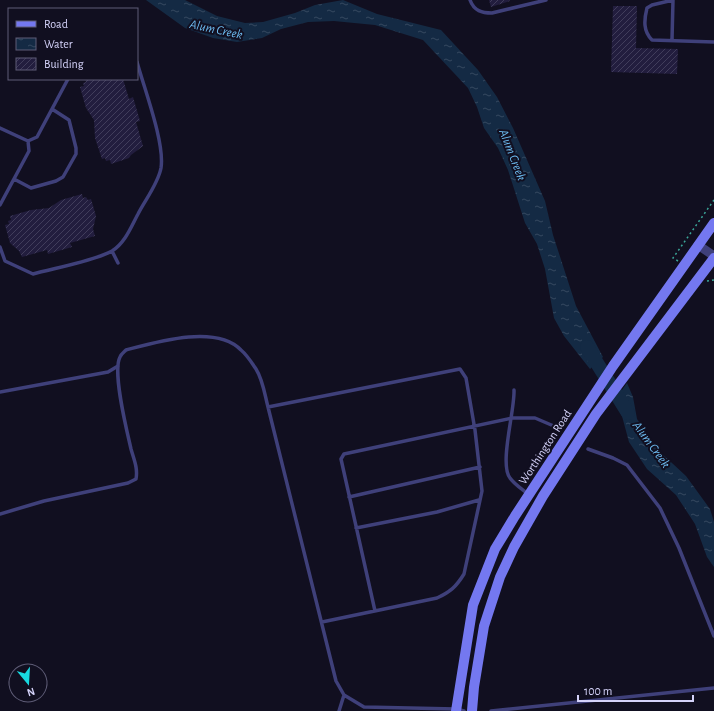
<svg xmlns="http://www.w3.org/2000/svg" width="714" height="711" font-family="'Alegreya Sans',sans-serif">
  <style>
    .water { fill: url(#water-ripples) }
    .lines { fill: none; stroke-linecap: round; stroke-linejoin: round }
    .river { stroke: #142a44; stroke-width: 14 }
    .building { fill: url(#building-hatch) }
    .path { stroke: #3ba699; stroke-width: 1.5; stroke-dasharray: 2 3; stroke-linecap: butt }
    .service { stroke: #3f407a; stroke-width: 3.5 }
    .tertiary { stroke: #3f407a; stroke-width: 9 }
    .secondary { stroke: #7478f0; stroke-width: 10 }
    .labels { text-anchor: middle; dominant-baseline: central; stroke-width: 4; stroke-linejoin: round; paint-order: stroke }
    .street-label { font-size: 12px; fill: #d5d3fa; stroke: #110f20 }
    .water-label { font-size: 13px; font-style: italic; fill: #6cbaef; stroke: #110f20 }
  </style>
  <defs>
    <pattern id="water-ripples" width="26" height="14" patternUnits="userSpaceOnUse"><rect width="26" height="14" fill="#142a44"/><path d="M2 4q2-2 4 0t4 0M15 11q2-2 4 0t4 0" fill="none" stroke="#354860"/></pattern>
    <pattern id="building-hatch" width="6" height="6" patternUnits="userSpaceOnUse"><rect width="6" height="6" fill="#221d3e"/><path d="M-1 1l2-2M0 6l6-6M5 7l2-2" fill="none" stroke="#413d5b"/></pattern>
  </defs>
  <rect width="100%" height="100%" fill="#110f20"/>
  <path class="water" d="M146,0H185L217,16L245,23L263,22L295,13L315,5L343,0L377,14L441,30L478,70L497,97L513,128L545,201L553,235L576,306L603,357L590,369L564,336L554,318L545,269L537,244L525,223L508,170L498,148L484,128L477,107L468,88L423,40L375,25L334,21L308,22L281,29L262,38L237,42L213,38L185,28Z
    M627,383L633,397L637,419L659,451L686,476L710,509L714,522V567L707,557L695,524L676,495L647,469L629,442L622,416L614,401Z"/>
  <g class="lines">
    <path class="river" d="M587,347L628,413"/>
  </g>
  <path class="building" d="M489,0H509L510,1L491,7Z
    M613,6H637L636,48L678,49L677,74L611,72Z
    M85,79H123L129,99L133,97L140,121L136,122L143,146L131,155L129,158L111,164L110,160L106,161L105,158L102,159L95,138L94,120L86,108L80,87L84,86L83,83L86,82Z
    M82,194L83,198L86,197L88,200L91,199L96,216L93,229L95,236L70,243L72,247L48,254L47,250L22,257L19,251L10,243L5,225L9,224L8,221L11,220L10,216L31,210L49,208L61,200Z"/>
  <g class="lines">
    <path class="path" d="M678,261L673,258L714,200
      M707,281L714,280"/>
    <path class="service" d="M470,0C474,11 482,13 492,13L546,0
      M673,0L652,5L647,8C644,20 643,31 652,40L714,42
      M672,40L673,0
      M0,128L28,141
      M14,179L31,188L56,181L63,177L76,154V148L69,120L52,109
      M0,205L29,151L28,141L37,137L68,79
      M0,247L5,261L33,274C55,268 94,261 112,251C125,243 131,227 138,214C145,200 158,184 161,168C165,143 144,88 137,62
      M112,251L118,263
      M514,390C515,410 499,464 510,478C514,484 522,489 528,494
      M0,392L108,372L118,366
      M268,407L460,369L466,378L475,430L482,491L464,574C456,587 450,592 437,598L322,622
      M588,449L613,458L627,465L660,508L679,548L714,636
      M349,497L480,467
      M0,514L44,501L128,483L136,479C138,468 134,460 131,449C127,431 112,372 120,357C121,354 124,352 126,350C156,342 216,324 241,350C247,355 252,363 256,369C263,380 265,396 268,407L336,681L344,695L364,707L456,709L464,711
      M356,528L437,512L479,500
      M375,611L341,459L344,454L512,418H535L556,427
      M339,711L344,695
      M491,711L714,688"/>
    <path class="tertiary" d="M698,245L714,256"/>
    <path class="secondary" d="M456,711L473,605L495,549L515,516L613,366L714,223
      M472,711L474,687L484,626L500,577L514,547L543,496L596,414L714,258"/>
  </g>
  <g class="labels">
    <g class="street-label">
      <text transform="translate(545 447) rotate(-57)">Worthington Road</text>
    </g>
    <g class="water-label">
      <text transform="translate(216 30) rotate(12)">Alum Creek</text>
      <text transform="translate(512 155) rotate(69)">Alum Creek</text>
      <text transform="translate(651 445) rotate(54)">Alum Creek</text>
    </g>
  </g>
  <rect x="8" y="8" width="130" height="72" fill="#110f20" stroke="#5f5d77"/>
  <rect x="16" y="21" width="20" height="6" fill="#7478f0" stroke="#5f5d77"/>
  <text x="44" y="28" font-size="12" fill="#d5d3fa">Road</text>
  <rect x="16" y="38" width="20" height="12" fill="url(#water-ripples)" stroke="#5f5d77"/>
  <text x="44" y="48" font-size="12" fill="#d5d3fa">Water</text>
  <rect x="16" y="58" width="20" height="12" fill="url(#building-hatch)" stroke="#5f5d77"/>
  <text x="44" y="68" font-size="12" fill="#d5d3fa">Building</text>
  <g transform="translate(28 683) rotate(162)"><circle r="19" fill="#110f20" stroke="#5f5d77"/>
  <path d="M0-3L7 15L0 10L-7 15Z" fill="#18d8e0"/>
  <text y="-6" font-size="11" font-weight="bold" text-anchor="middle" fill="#d5d3fa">N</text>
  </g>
  <path d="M578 695v6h115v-6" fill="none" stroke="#d5d3fa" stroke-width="2"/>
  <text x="584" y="695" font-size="12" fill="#d5d3fa" stroke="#110f20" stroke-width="3" paint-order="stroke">100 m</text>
</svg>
